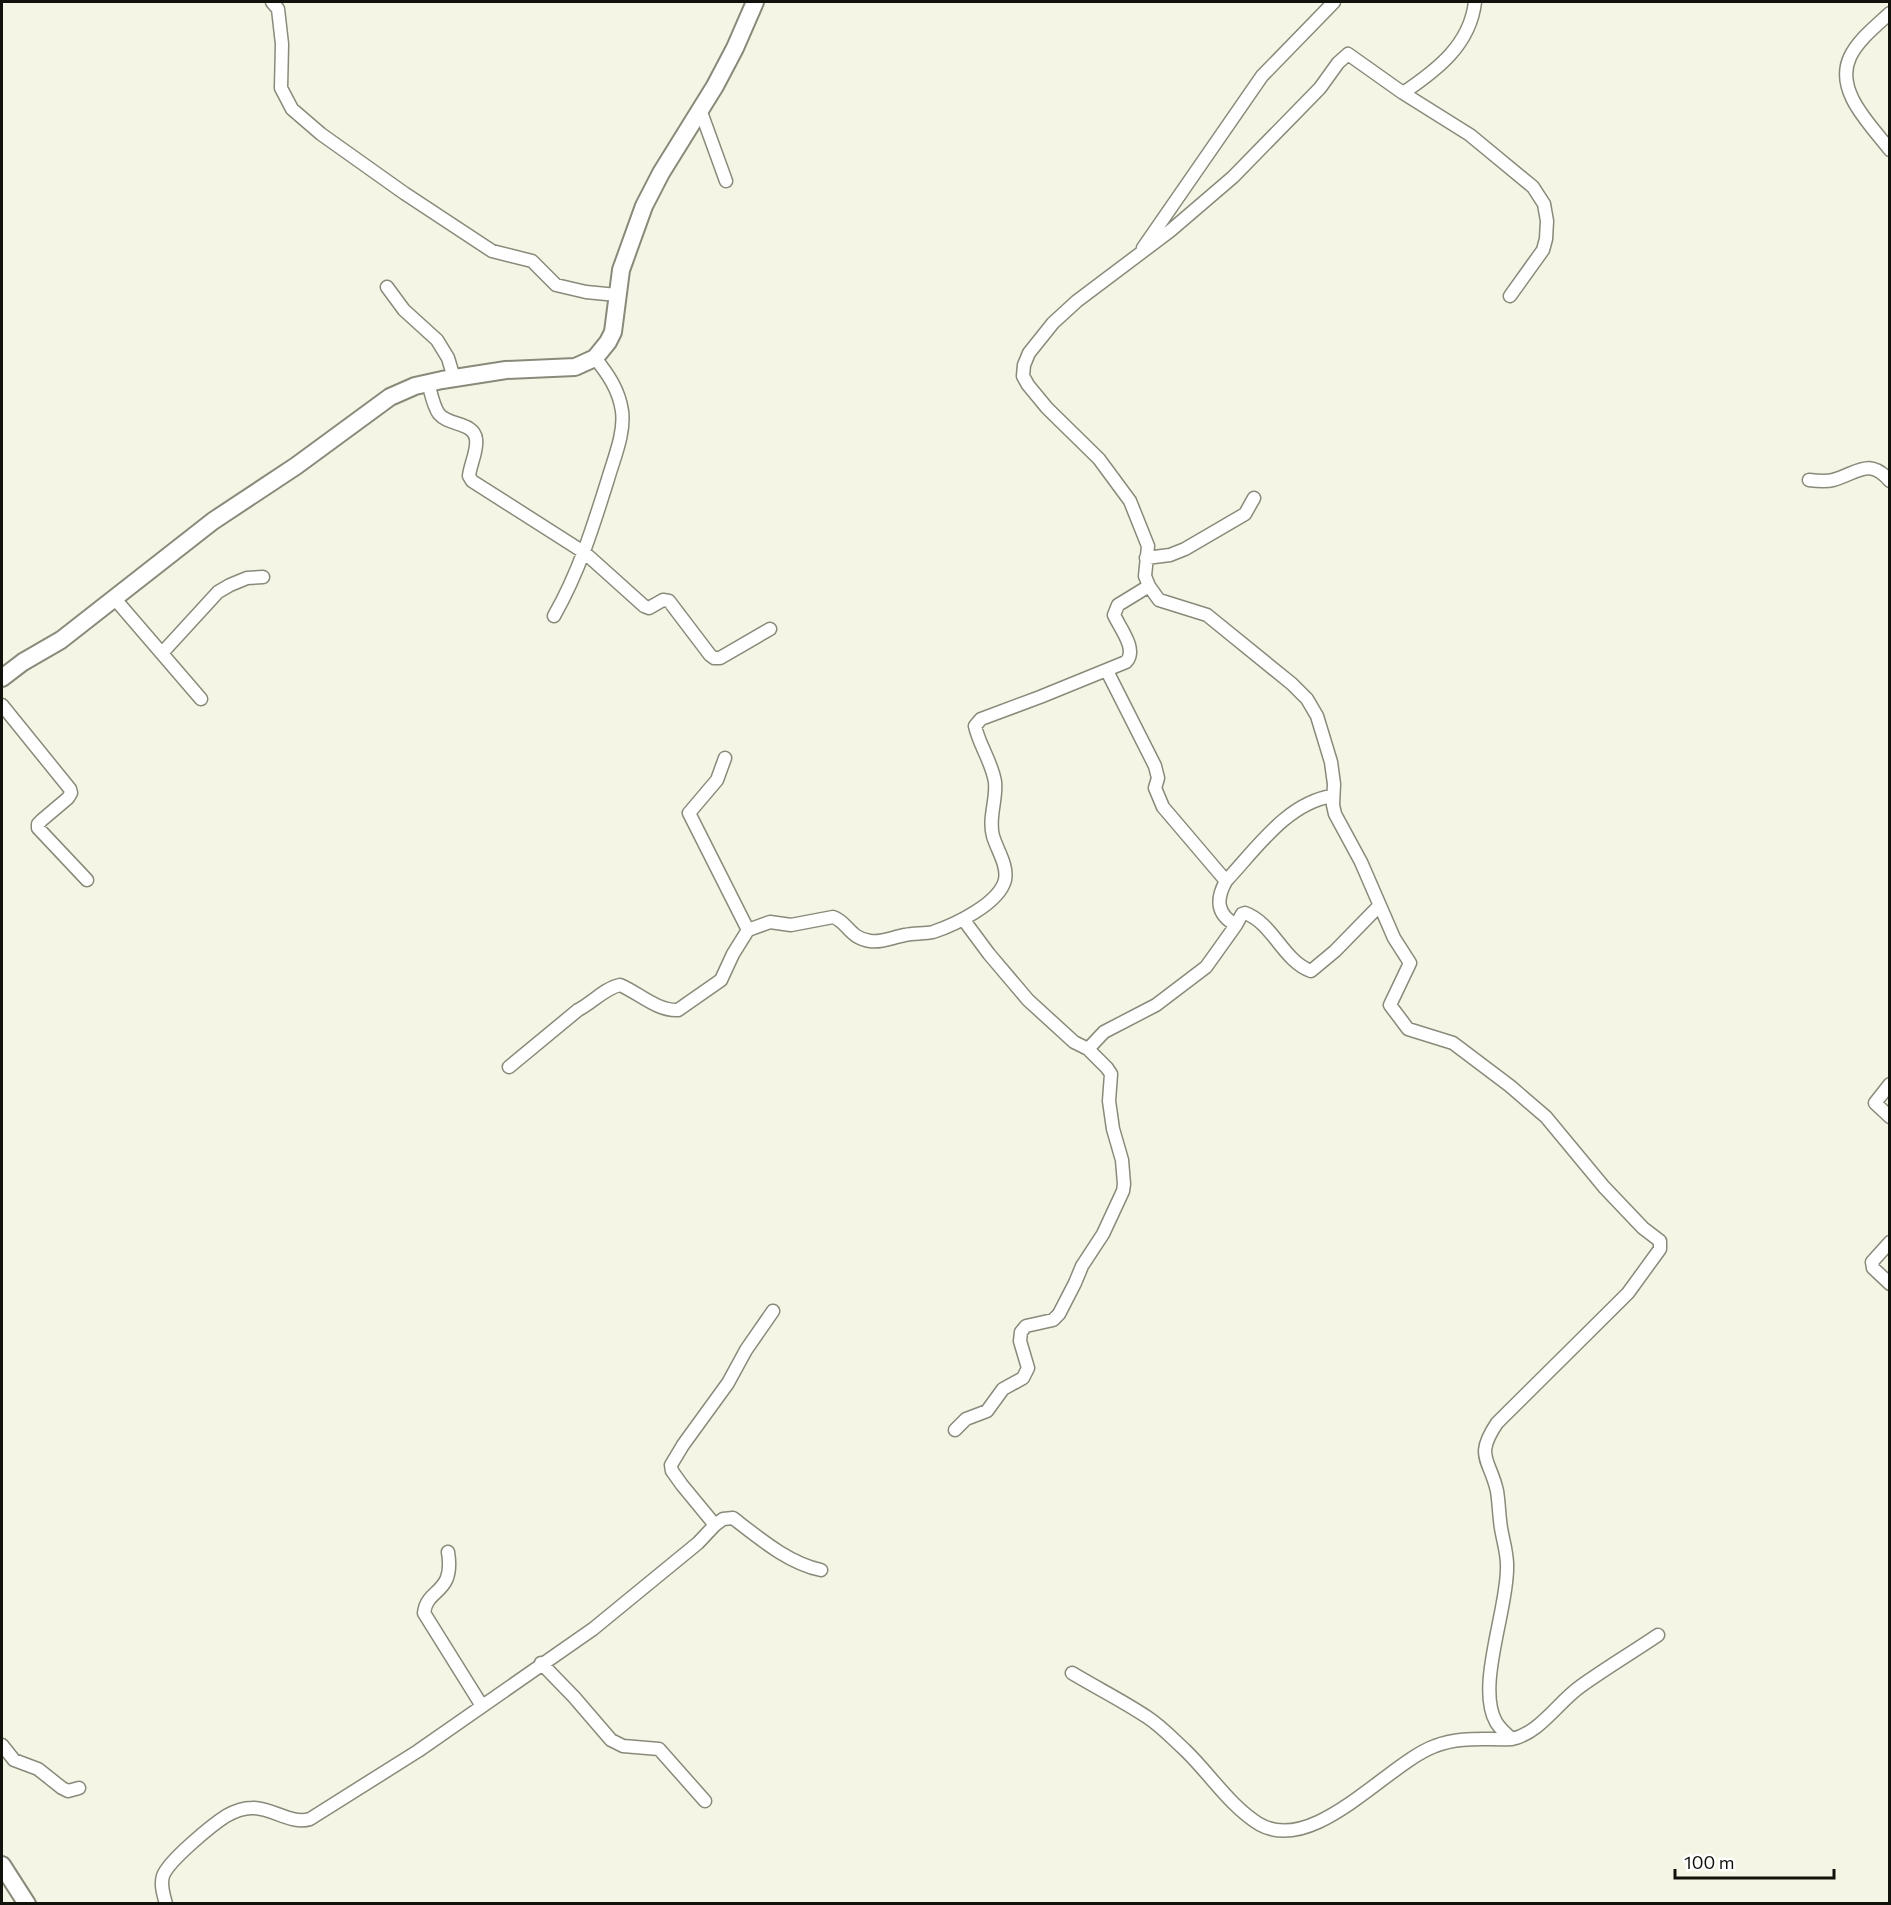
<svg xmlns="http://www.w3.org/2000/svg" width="1891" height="1905" font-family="Commissioner,sans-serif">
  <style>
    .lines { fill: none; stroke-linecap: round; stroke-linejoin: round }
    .street-casing { stroke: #898a7a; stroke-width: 15 }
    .secondary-casing { stroke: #898a7a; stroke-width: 20 }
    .street { stroke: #fff; stroke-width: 12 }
    .secondary { stroke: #fff; stroke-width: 16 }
  </style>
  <rect width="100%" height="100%" fill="#f4f5e4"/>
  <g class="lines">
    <defs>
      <path id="street" d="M272,2L278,9L282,44L281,88L292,109L321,134L404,193L492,251L532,261L556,285L586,292L617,295
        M1890,13C1876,26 1858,40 1850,57C1834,91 1871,125 1890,150
        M1403,93C1437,70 1470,45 1475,2
        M701,112L726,181
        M1143,248L1262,76L1334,2
        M387,287L404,310L437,340L448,358L454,378
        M1510,296L1543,250L1546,239L1547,221L1544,204L1533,187L1470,135L1403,93L1348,54L1338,63L1320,88L1233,177L1170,231L1077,301L1053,323L1029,353L1024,365L1023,376L1028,385L1047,408L1099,459L1130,501L1148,546L1145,576L1149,586L1159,600L1207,615L1292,684L1307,699L1317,716L1331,762L1334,784L1333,805L1335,814L1361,862L1394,938L1410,963L1390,1005L1408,1029L1453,1043L1510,1086L1546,1117L1604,1187L1643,1228L1660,1241V1249L1628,1293L1497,1423C1474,1457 1490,1459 1497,1491C1499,1503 1499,1516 1501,1528C1503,1541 1508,1555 1507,1569C1507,1611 1476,1687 1496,1722C1500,1729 1506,1734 1512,1739C1540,1733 1558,1702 1581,1686C1606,1668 1633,1652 1658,1635
        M428,383C431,392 433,406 439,414C449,426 474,422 476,439C478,450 470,465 469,476L472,481L585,553L644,606L649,608L663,600L669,601L710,655L714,658H720L770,629
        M1809,480C1817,481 1826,482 1833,480C1858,473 1869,457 1890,481
        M1146,558L1170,555L1185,549L1245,514L1254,498
        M115,599L201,699
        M554,616C579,572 593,527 608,479C614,458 625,433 622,411C619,390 608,374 595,358
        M163,652L218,592L230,585L247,578L263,577
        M1107,671L1155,766L1158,778L1155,788L1163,807L1226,881C1216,899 1216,914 1236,925L1242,914L1245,913C1273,923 1283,961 1311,971L1335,951L1379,906
        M2,705L70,789L71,793L68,798L42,820L38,824V828L87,880
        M725,758L717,780L689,813L748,930
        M1226,881C1256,849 1287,803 1332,796
        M1088,1049L1104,1032L1156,1005L1206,967L1236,925
        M509,1067L578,1010C592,1003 605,988 620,985C639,993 657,1011 678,1010L721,980L733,954L748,930L770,922L791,925L833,917C848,922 849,938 870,941C882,943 893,937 905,935C914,933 924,934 933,932C954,925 999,904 1005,880C1008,865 997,850 993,836C988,818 997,800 995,782C992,762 979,745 975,726L981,719L1040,697L1126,662C1138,650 1120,628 1114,615L1118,605L1149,586
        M1890,1084L1875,1103L1890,1117
        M1890,1242L1872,1262L1873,1268L1890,1284
        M955,1430L966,1419L987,1411L1003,1389L1023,1378L1028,1368L1020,1341L1021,1332L1026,1326L1053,1320L1059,1314L1075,1283L1082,1266L1103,1234L1123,1191L1124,1184L1122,1160L1113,1129L1109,1101L1111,1074L1107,1068L1088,1049L1074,1042L1028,1000L989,954L963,919
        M715,1525L723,1519L733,1518C759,1538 788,1563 821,1570
        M448,1552C455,1595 427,1587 424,1613L482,1706
        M541,1663L574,1697L611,1740L623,1746L659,1749L705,1801
        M1072,1673C1097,1688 1123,1701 1147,1717C1161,1726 1173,1739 1185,1750C1210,1774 1229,1805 1259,1824C1314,1856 1388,1763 1435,1746C1460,1736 1486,1740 1512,1739
        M2,1745L14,1760L38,1769L62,1788L68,1791L79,1788
        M166,1904C164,1896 160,1885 163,1876C168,1861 212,1825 226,1816C233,1812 243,1808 252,1808C271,1807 291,1825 310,1819L418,1751L593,1629L698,1543L715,1525L682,1485L672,1471L671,1465L683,1445L728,1383L746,1350L773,1311"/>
      <path id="secondary" d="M2,678L23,662L61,640L213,521L296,466L390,397L415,386L442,380L506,370L575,367L595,358L608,342L613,332L621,270L644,206L661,173L715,86L735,48L755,2
        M2,1865L27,1904"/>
    </defs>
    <use href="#street" class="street-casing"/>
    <use href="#secondary" class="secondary-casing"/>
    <use href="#street" class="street"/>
    <use href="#secondary" class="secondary"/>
  </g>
  <rect width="1891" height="1905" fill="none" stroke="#12120c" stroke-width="6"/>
  <path d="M1675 1869v9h159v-9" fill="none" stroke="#12120c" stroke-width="3"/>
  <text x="1684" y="1869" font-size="18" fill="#12120c" stroke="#ffffff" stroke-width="4.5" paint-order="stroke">100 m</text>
</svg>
